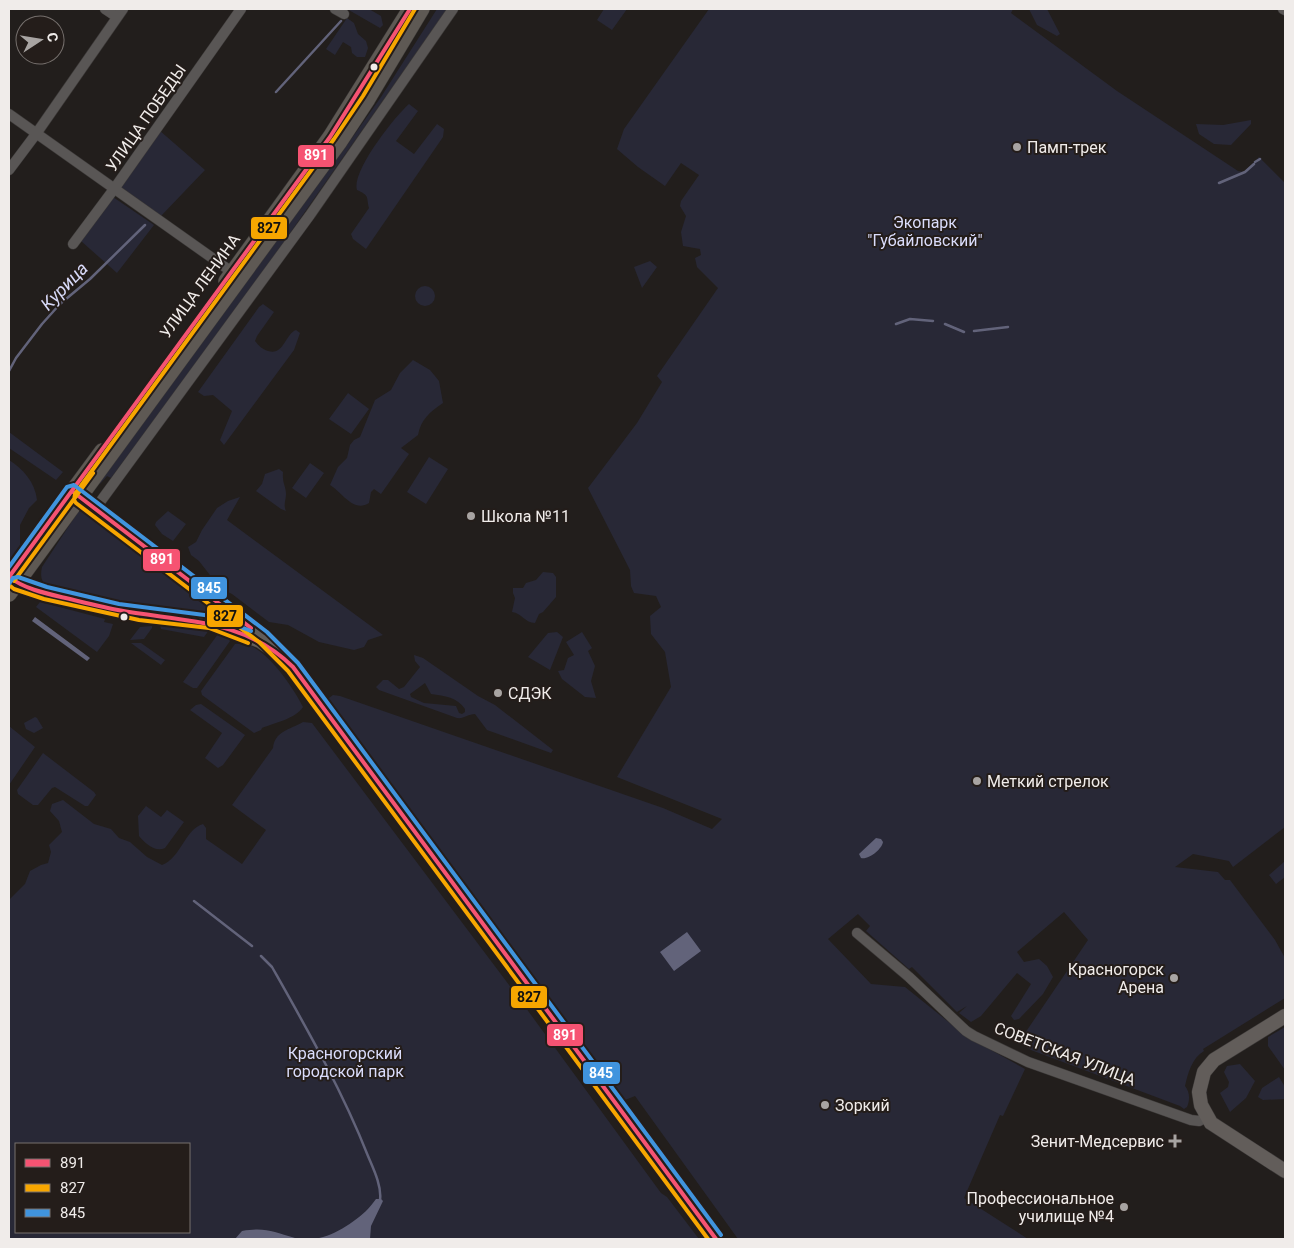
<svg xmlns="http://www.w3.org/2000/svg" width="1294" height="1248" font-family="Roboto,sans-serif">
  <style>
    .green { fill: #282836; fill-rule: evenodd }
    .water { fill: #62637a }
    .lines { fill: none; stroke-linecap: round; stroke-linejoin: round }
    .stream { stroke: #62637a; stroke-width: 2.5 }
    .street-casing { stroke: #3c3938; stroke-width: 11 }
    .secondary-casing { stroke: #3c3938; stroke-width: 15 }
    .primary-casing { stroke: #3c3938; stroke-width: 16 }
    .street { stroke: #595655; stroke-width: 10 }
    .secondary { stroke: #625d5a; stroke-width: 14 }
    .primary { stroke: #5e5954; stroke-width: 15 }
    .bus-1-casing { stroke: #241d1a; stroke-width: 8 }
    .bus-2-casing { stroke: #241d1a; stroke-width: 8 }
    .bus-3-casing { stroke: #241d1a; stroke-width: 8 }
    .bus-1 { stroke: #f65372; stroke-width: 4 }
    .bus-2 { stroke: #f7a600; stroke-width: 4 }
    .bus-3 { stroke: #4094de; stroke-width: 4 }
    .bus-dot { fill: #f0ecea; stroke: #241d1a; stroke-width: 2 }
    .poi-dot { fill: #a8a4a2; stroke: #241d1a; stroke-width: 2 }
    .labels { text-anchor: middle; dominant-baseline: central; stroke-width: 4; stroke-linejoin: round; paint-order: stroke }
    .street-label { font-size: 16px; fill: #f0ecea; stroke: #241d1a }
    .poi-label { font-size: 16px; fill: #f0ecea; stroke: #241d1a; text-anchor: start }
    .park-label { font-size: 16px; fill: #dbddfc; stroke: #241d1a }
    .water-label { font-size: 18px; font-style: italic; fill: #d7d9f8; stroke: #241d1a }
    .line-badge { stroke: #241d1a; stroke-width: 2 }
    .badge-label { font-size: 14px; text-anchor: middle; font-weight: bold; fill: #fff }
    .pale-badge-label { font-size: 14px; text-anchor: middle; font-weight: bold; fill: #111 }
  </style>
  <rect width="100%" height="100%" fill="#221e1c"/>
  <path class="green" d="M347,9H369L381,16L383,25L380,28Z
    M437,9H447L248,293L111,478L107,476L100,484L99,483L347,145L381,97Z
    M604,9H627L612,30L597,20Z
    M709,9H1013L1011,13L1117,91L1238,171L1244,172L1259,157L1285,183V827L1233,867L1229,861L1193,854L1175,867L1218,872L1225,880H1230L1275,940L1285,958V998L1203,1049L1204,1051C1192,1058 1188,1073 1185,1086C1190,1092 1190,1100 1187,1107L1184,1109L1180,1106L1031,1050L1019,1042L1088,940L1064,912L1017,952L1024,962L1039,959L1047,966L1053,977L1043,994L1019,1019L1014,1020L1011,1016L1031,984L1017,973L981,1016L971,1022L959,1013L967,1006L957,1012L912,967L909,969L866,931L870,926L858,914L828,939L871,984L905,987L966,1036L1025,1069L1003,1116L1000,1115L964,1198L1028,1239H738L635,1096L625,1100L582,1047L329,704V698L333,695L340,696L663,808L712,829L722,819L617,777L671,687L665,652L651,634L650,616L661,607L656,596L634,593L631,586L630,570L588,488L637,423L662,382L657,376L718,288L697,267L695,258L701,255L700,249L683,246L681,232L686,216L680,206L681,201L699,175L681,163L665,186L638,167L617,149L624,129Z
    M1029,9H1047L1060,34L1057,36L1037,25Z
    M347,18L354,23L358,34L366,41L368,48L365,57H357L352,53L351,47L343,42L335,55L326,49Z
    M409,104L418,111L396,141L414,154L437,124L444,129L443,137L366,249L353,239L351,234L369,208C366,196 370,196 357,190C351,172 395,116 409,104Z
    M1251,120V124L1231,145L1214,144L1199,134L1196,124L1223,125Z
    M159,130L205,170L161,216L121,187Z
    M113,197L154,225L117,273L81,241Z
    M650,261L657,267L642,288L634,267Z
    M415 296a10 10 0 1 1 20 0a10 10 0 1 1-20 0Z
    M263,304L274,312L257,336L255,341C259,346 262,349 268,351C284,356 285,334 296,330L300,333L294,350L224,445L220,440L232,411L213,395L204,396L198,392L259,307Z
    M413,360L430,370L439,381L443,403C430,412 421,419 418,435L401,448L409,454L381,494L374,489L371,492L369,503C353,513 342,492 330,485L338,467L347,458L350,445L354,440L360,437L375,400L391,390L400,373Z
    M348,393L369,409L351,434L329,419Z
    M9,432L63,472L56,480L9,448Z
    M429,457L448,469L426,504L407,492Z
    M9,460C23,469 35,482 37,500L29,508L20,525V545L9,560Z
    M310,463L324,473L306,498L292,488Z
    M279,469L283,472C282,483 286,486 286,494C286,500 283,505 286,511L281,509L256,491L262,484L265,474Z
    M240,497L227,520L383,635L368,640L364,647L354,650L319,642L288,625L269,622L232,594L220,588L199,561L191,555L188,547L196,542L202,530L217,508L228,501Z
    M82,511L97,520L216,608L217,611L215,616L210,617L125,606L49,588C41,582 40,576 42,567L78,512Z
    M168,511L186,524L173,541L162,534L155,525L156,522Z
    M543,572L553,573L556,577V597L543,612L539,614L535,623C525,623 522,613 512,612L515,598L513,593V588H523L526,583L536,580Z
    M40,602L105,619L104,622L113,624L109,636L97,652L36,607Z
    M164,624L209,630L204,637L161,629L160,625Z
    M152,626V628L144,639L130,640L140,627Z
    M557,632L563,637L550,670L528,657L548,633Z
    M582,632L592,648L588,651L595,666L591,681L596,698L585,697L562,679L558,671L564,670L568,658L574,655L566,642Z
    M218,634L229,639L230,641L197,688H193L183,682Z
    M131,643H141L165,660L161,665Z
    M243,643C267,648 293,687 303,707C295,719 274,723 262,728L261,730L254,733L202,695L201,691L235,644Z
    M414,655L423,658L478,696L495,705L553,750L551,753L487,730L475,714C468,714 464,719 457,718L379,690L376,687L383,680H388L399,689L404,687L420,667L415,661ZM425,683L431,694C445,696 457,697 465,709V712L462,714L459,713L456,706L424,703L411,697L410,694Z
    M201,704L245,735L223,765L218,768L205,758L222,733L190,710L196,705Z
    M35,717L37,718L43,728L34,733L26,729L24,723Z
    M303,722L312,723L515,993L661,1193L667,1197L699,1239H9V900L25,884L30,871L41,865L48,863L51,852L49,845L62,832L59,821L50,811L52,804L63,800L94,824L111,829L119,838L130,842L147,857L162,865C181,858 185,829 203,824L206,828V839L242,864L266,830L232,805L273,748C275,731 289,730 303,722ZM16,1144H189V1232H16Z
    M9,726L35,747L9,785Z
    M43,753L94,792L96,795L88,806H85L55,787L52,788L38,805H33L18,794L17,790Z
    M146,806L161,817L167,810L184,822L165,848C155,853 145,843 139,836L138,816Z
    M1285,861V877L1276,884L1269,875Z
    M1285,1027V1070L1268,1046V1037Z
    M1240,1064L1255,1081L1246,1098L1230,1112L1220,1093L1228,1087L1229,1082L1224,1072L1227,1066Z
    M1279,1077L1285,1087V1099L1263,1100L1258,1097L1262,1088Z"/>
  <path class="water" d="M35,617L90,658L87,661L32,621Z
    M876,838L881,839L883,842C882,849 869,860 861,858L859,854Z
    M687,932L701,951L674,971L660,952Z
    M376,1199H381L383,1201L371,1226L370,1239H235L242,1231C266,1227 273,1232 295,1238C322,1244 347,1228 366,1211C370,1207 373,1203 376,1199Z"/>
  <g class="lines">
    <path class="stream" d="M276,92L341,21
      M1255,162L1260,159
      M1219,183L1245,172L1254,164
      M896,324L910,319L933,321
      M945,324L964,332
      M974,331L1008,327
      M9,371L16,358L42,324L60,304L90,279L145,225
      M194,901L252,946
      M261,956L272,967C307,1029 342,1090 368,1156C373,1168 382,1186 380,1200"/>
    <defs>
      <path id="street" d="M105,9L117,17
        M335,9L344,14
        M1283,9L1285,10
        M9,114L232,272
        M9,170L36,134L123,9
        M73,244L114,189L241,9
        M95,509L310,215L453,9
        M857,933L909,977L966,1031L974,1036L1028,1062L1191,1120L1199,1121L1207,1117"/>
      <path id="secondary" d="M72,491L220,603L264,638
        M9,577L17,583L45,593L118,610L219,625L260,641L282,656L293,667L716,1239
        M1285,1016L1214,1060L1204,1072L1199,1092L1201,1105L1211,1123L1285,1171"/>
      <path id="primary" d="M226,281L330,137L410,9
        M9,577L102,451
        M9,594L339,143L368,99L422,9"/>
    </defs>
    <use href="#street" class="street-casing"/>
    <use href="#secondary" class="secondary-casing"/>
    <use href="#primary" class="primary-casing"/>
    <use href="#street" class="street"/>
    <use href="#secondary" class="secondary"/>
    <use href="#primary" class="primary"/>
    <defs>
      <path id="bus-1" d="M72,491L251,628
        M9,577C26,590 49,594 70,599C86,603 102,607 118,610C182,622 244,618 293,667L716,1239
        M9,577L330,137L410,9"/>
      <path id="bus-2" d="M415,9L363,96L334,139L75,494L74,500L76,503L259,642L288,671L708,1239
        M14,581L93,473
        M9,585L14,589L44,599L139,620L209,628L248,643"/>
      <path id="bus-3" d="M9,567L67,487L74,485L267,632L298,663L721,1235
        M9,584L13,578L18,577L47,587L119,604L212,616L251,631"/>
    </defs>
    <use href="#bus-1" class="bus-1-casing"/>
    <use href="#bus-2" class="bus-2-casing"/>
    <use href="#bus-3" class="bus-3-casing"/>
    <use href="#bus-1" class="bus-1"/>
    <use href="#bus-2" class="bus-2"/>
    <use href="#bus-3" class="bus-3"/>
  </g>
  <g class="bus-dot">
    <circle cx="374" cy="67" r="4.5"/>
    <circle cx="124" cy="617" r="4.5"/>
  </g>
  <g class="poi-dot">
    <circle cx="1017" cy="147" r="5"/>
    <circle cx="471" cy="516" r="5"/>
    <circle cx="498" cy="693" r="5"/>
    <circle cx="977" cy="781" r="5"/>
    <circle cx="1174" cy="978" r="5"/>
    <circle cx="825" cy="1105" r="5"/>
    <path d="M1172.5 1133.5h5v5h5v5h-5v5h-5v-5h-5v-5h5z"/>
    <circle cx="1124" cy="1207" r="5"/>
  </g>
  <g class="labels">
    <g class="street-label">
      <text transform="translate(146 118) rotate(-55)">УЛИЦА ПОБЕДЫ</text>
      <text transform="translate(200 286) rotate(-54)">УЛИЦА ЛЕНИНА</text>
      <text transform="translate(1065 1054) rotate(21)">СОВЕТСКАЯ УЛИЦА</text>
    </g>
    <g class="poi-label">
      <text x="1027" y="147">Памп-трек</text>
      <text x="481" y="516">Школа №11</text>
      <text x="508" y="693">СДЭК</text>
      <text x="987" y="781">Меткий стрелок</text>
      <text x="1164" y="969" text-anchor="end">Красногорск<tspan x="1164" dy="18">Арена</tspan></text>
      <text x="835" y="1105">Зоркий</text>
      <text x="1164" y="1141" text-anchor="end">Зенит-Медсервис</text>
      <text x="1114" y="1198" text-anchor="end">Профессиональное<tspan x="1114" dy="18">училище №4</tspan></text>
    </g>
    <g class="park-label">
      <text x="925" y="222">Экопарк<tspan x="925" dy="18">"Губайловский"</tspan></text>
      <text x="345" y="1053">Красногорский<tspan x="345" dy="18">городской парк</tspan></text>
    </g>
    <g class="water-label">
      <text transform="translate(64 286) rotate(-46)">Курица</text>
    </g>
  </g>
  <g class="line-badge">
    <rect x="297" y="144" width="38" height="24" rx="5" fill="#f65372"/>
    <rect x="250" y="216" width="38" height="24" rx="5" fill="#f7a600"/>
    <rect x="142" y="548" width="39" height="24" rx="5" fill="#f65372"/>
    <rect x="190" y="576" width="38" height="24" rx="5" fill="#4094de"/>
    <rect x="206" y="604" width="38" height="24" rx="5" fill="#f7a600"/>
    <rect x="510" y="985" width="38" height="24" rx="5" fill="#f7a600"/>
    <rect x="546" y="1023" width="38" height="24" rx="5" fill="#f65372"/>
    <rect x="582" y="1061" width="39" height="24" rx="5" fill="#4094de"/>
  </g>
  <g class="badge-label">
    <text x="316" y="160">891</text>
    <text x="162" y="564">891</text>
    <text x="209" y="593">845</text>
    <text x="565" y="1040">891</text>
    <text x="601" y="1078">845</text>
  </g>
  <g class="pale-badge-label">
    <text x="269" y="233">827</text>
    <text x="225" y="621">827</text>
    <text x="529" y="1002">827</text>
  </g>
  <rect width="1294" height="1248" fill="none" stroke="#f0ecea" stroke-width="20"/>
  <rect x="15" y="1143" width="175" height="90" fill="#241d1a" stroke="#76706d"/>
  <rect x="25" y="1159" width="25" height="8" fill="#f65372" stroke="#76706d"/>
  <text x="60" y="1168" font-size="15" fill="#f0ecea">891</text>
  <rect x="25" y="1184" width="25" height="8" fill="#f7a600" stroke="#76706d"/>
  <text x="60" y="1193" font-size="15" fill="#f0ecea">827</text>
  <rect x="25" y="1209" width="25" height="8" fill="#4094de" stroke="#76706d"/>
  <text x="60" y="1218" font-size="15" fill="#f0ecea">845</text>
  <g transform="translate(40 40) rotate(78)"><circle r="24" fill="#241d1a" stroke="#76706d"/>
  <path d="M0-4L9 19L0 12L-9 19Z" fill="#a8a4a2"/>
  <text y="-8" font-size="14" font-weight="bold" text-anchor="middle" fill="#f0ecea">С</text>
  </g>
</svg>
